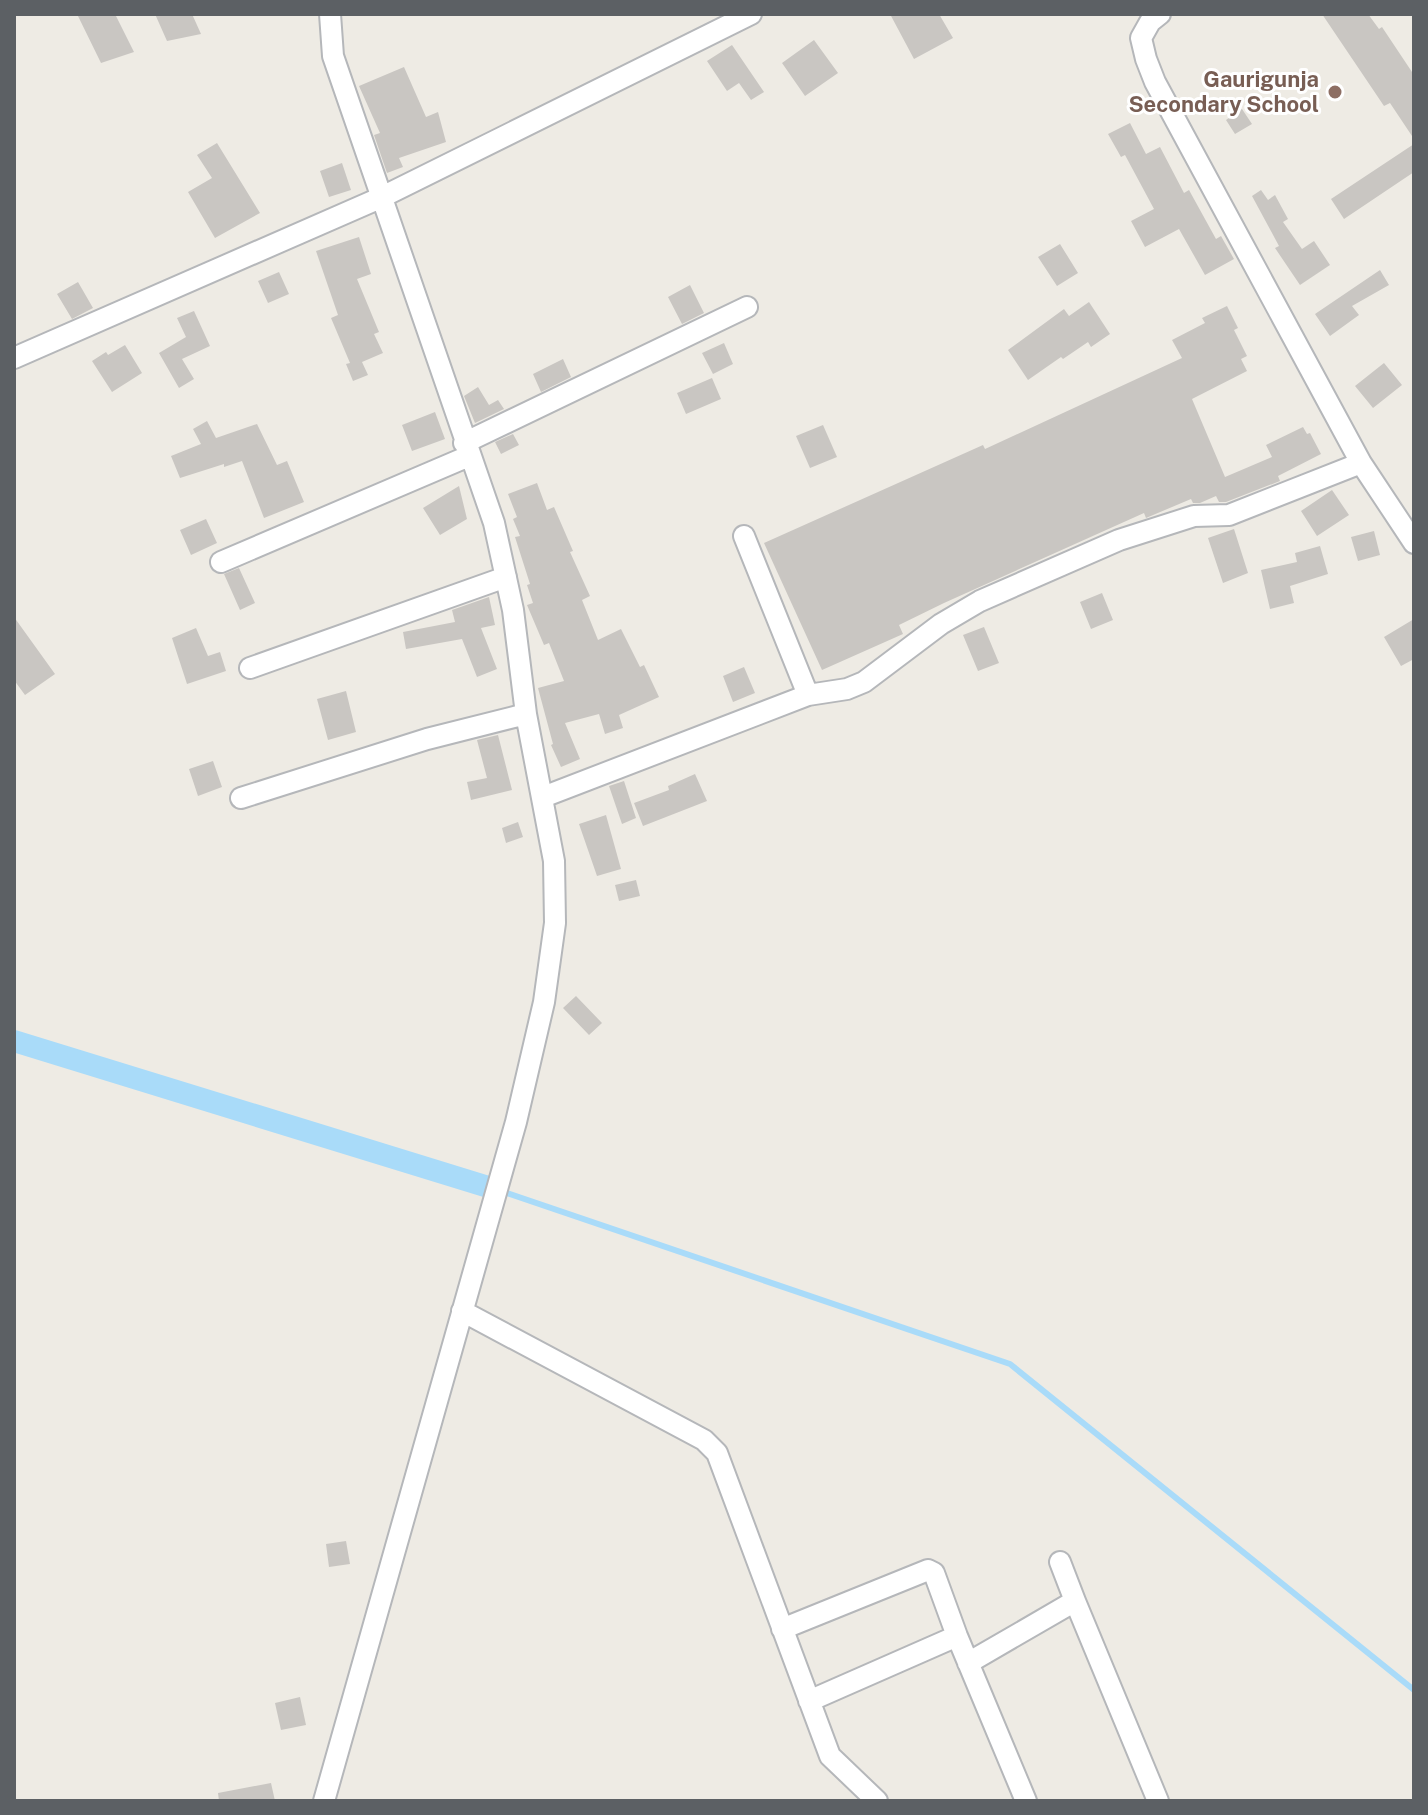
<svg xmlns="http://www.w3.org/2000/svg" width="1428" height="1815" font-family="'Public Sans',sans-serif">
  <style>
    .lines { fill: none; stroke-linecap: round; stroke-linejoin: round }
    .stream { stroke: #a9dbf9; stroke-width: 6 }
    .canal { stroke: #a9dbf9; stroke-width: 22 }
    .building { fill: #c9c6c2 }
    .street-casing { stroke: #b5b7ba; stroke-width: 24 }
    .street { stroke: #fff; stroke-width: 20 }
    .education-dot { fill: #8d6e63; stroke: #fff; stroke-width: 3 }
    .labels { text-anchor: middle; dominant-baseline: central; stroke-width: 6; stroke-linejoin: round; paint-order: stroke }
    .education-label { font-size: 22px; font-weight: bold; fill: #785e54; stroke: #fff; text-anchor: end }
  </style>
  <rect width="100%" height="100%" fill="#eeebe4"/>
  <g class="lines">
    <path class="stream" d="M501,1191L1010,1364L1414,1690"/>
    <path class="canal" d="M14,1041L498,1190"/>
  </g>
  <path class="building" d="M77,14H115L134,52L101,63Z
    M155,14H192L201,34L167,41Z
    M890,14H939L953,38L914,59Z
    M1322,14H1368L1379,29L1382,27L1414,75V139L1390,103L1384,106Z
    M814,40L838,73L805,96L782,63Z
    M732,45L764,92L751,100L739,83L727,91L707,61Z
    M404,67L426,117L438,112L446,142L399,158L403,167L387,173L374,135L380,133L359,86Z
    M1242,109L1252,124L1235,134L1226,120Z
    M1130,123L1146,154L1160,147L1184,193L1189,190L1216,239L1221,236L1234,259L1205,275L1179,229L1145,247L1131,221L1154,209L1125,155L1121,157L1108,134Z
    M217,143L260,213L215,238L188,192L212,178L197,155Z
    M1414,144V172L1344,219L1331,199Z
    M342,163L351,190L329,197L320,171Z
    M1261,190L1268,200L1275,195L1288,219L1283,222L1302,249L1314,241L1330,265L1300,285L1275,248L1279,246L1252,196Z
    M359,237L371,274L357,279L379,332L374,334L383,353L362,362L368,375L353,381L346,364L350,363L331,318L338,315L316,251Z
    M1060,244L1078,273L1057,286L1038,257Z
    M1380,270L1389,285L1352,306L1359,315L1330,336L1315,314Z
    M279,272L289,294L268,303L258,281Z
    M78,282L93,308L72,319L57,294Z
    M690,285L704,313L682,324L668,297Z
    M1089,302L1110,334L1091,347L1088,342L1063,359L1061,357L1028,380L1008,350L1064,309L1069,316Z
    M1227,306L1238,328L1234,330L1247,356L1241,359L1247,371L1192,399L1225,477L1272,457L1266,445L1303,427L1307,434L1310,433L1321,454L1278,476L1280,481L1226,502H1219L1216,496L1200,503H1193L1191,499L1146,518L1144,513L944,603L899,625L903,634L822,670L764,543L983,445L985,449L1182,358L1172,340L1205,323L1202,318Z
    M194,311L210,346L182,359L194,379L179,388L159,353L186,337L177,318Z
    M724,343L733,364L713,374L702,353Z
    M125,345L142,373L112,392L92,361L106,352L108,355Z
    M563,359L571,377L541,392L533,374Z
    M1384,363L1402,385L1373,408L1355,386Z
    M712,378L721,399L686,414L677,393Z
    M478,387L489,405L498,400L504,409L475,423L464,396Z
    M435,412L445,439L412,451L402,425Z
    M207,421L216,438L257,424L277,465L287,461L304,502L264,518L242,461L224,467V464L180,478L171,456L201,444L193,429Z
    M823,425L837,457L810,468L796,436Z
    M513,434L519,445L501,454L495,442Z
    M537,483L547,510L554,507L573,551L570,552L590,596L582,600L598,640L621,629L640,667L644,665L659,697L619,715L623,728L605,734L599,714L565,723L580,759L561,767L551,745L553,744L538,688L564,681L549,643L544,645L527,605L533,603L527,585L530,584L515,537L520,536L513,519L517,517L508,494Z
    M459,486L467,519L440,535L423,508Z
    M1332,490L1349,515L1317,536L1301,511Z
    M206,519L217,543L191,555L180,530Z
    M1234,529L1248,573L1223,583L1208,538Z
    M1374,531L1380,555L1358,561L1351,537Z
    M1320,546L1328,574L1290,586L1294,603L1270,609L1261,570L1297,562L1295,553Z
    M239,568L255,603L240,610L224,574Z
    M1102,593L1113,620L1091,629L1080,602Z
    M489,597L495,625L481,628L497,669L477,677L462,639L406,649L403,632L455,622L452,610Z
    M14,617L55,674L25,695L14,680Z
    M1414,619V659L1401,666L1384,637Z
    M984,627L999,663L978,671L963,635Z
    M196,628L208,656L220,652L226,671L187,684L172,638Z
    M744,667L755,693L733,702L723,676Z
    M346,691L356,732L328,740L317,699Z
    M498,735L512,790L471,800L467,782L487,778L477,740Z
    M213,761L222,787L198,796L189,769Z
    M695,774L707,801L643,826L634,803L669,790L668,786Z
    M624,781L636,818L622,824L609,786Z
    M606,815L621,869L597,876L579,824Z
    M518,822L523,837L506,843L502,828Z
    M636,880L640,896L619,901L615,885Z
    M576,996L602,1023L589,1035L563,1008Z
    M346,1541L350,1564L329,1567L326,1544Z
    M300,1697L306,1725L281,1730L275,1703Z
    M271,1783L275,1801H219L218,1793Z"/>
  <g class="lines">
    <defs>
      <path id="street" d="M1160,14L1150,22L1141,38L1146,59L1155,82L1361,463L1414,543
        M14,358L380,198L751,14
        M464,443L747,307
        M744,536L808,695
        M221,562L469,456
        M250,668L506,577
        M543,797L808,695L847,689L864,682L941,624L980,601L1119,540L1194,516L1229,515L1361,463
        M241,798L427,739L526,714
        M462,1311L704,1440L717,1453L830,1756L877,1801
        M1060,1562L1075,1601
        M782,1629L928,1570L934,1573L957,1636L1026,1801
        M968,1663L1075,1601L1158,1801
        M809,1701L957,1636
        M324,1801L516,1122L544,1002L555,923L554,861L526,714L513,610L494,523L333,56L330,14"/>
    </defs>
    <use href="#street" class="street-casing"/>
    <use href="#street" class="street"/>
  </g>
  <circle class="education-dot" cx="1335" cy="92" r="8"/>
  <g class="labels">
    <g class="education-label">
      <text x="1319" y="79">Gaurigunja<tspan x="1319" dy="25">Secondary School</tspan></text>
    </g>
  </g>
  <rect width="1428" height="1815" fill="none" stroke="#5c6064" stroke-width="32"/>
</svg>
